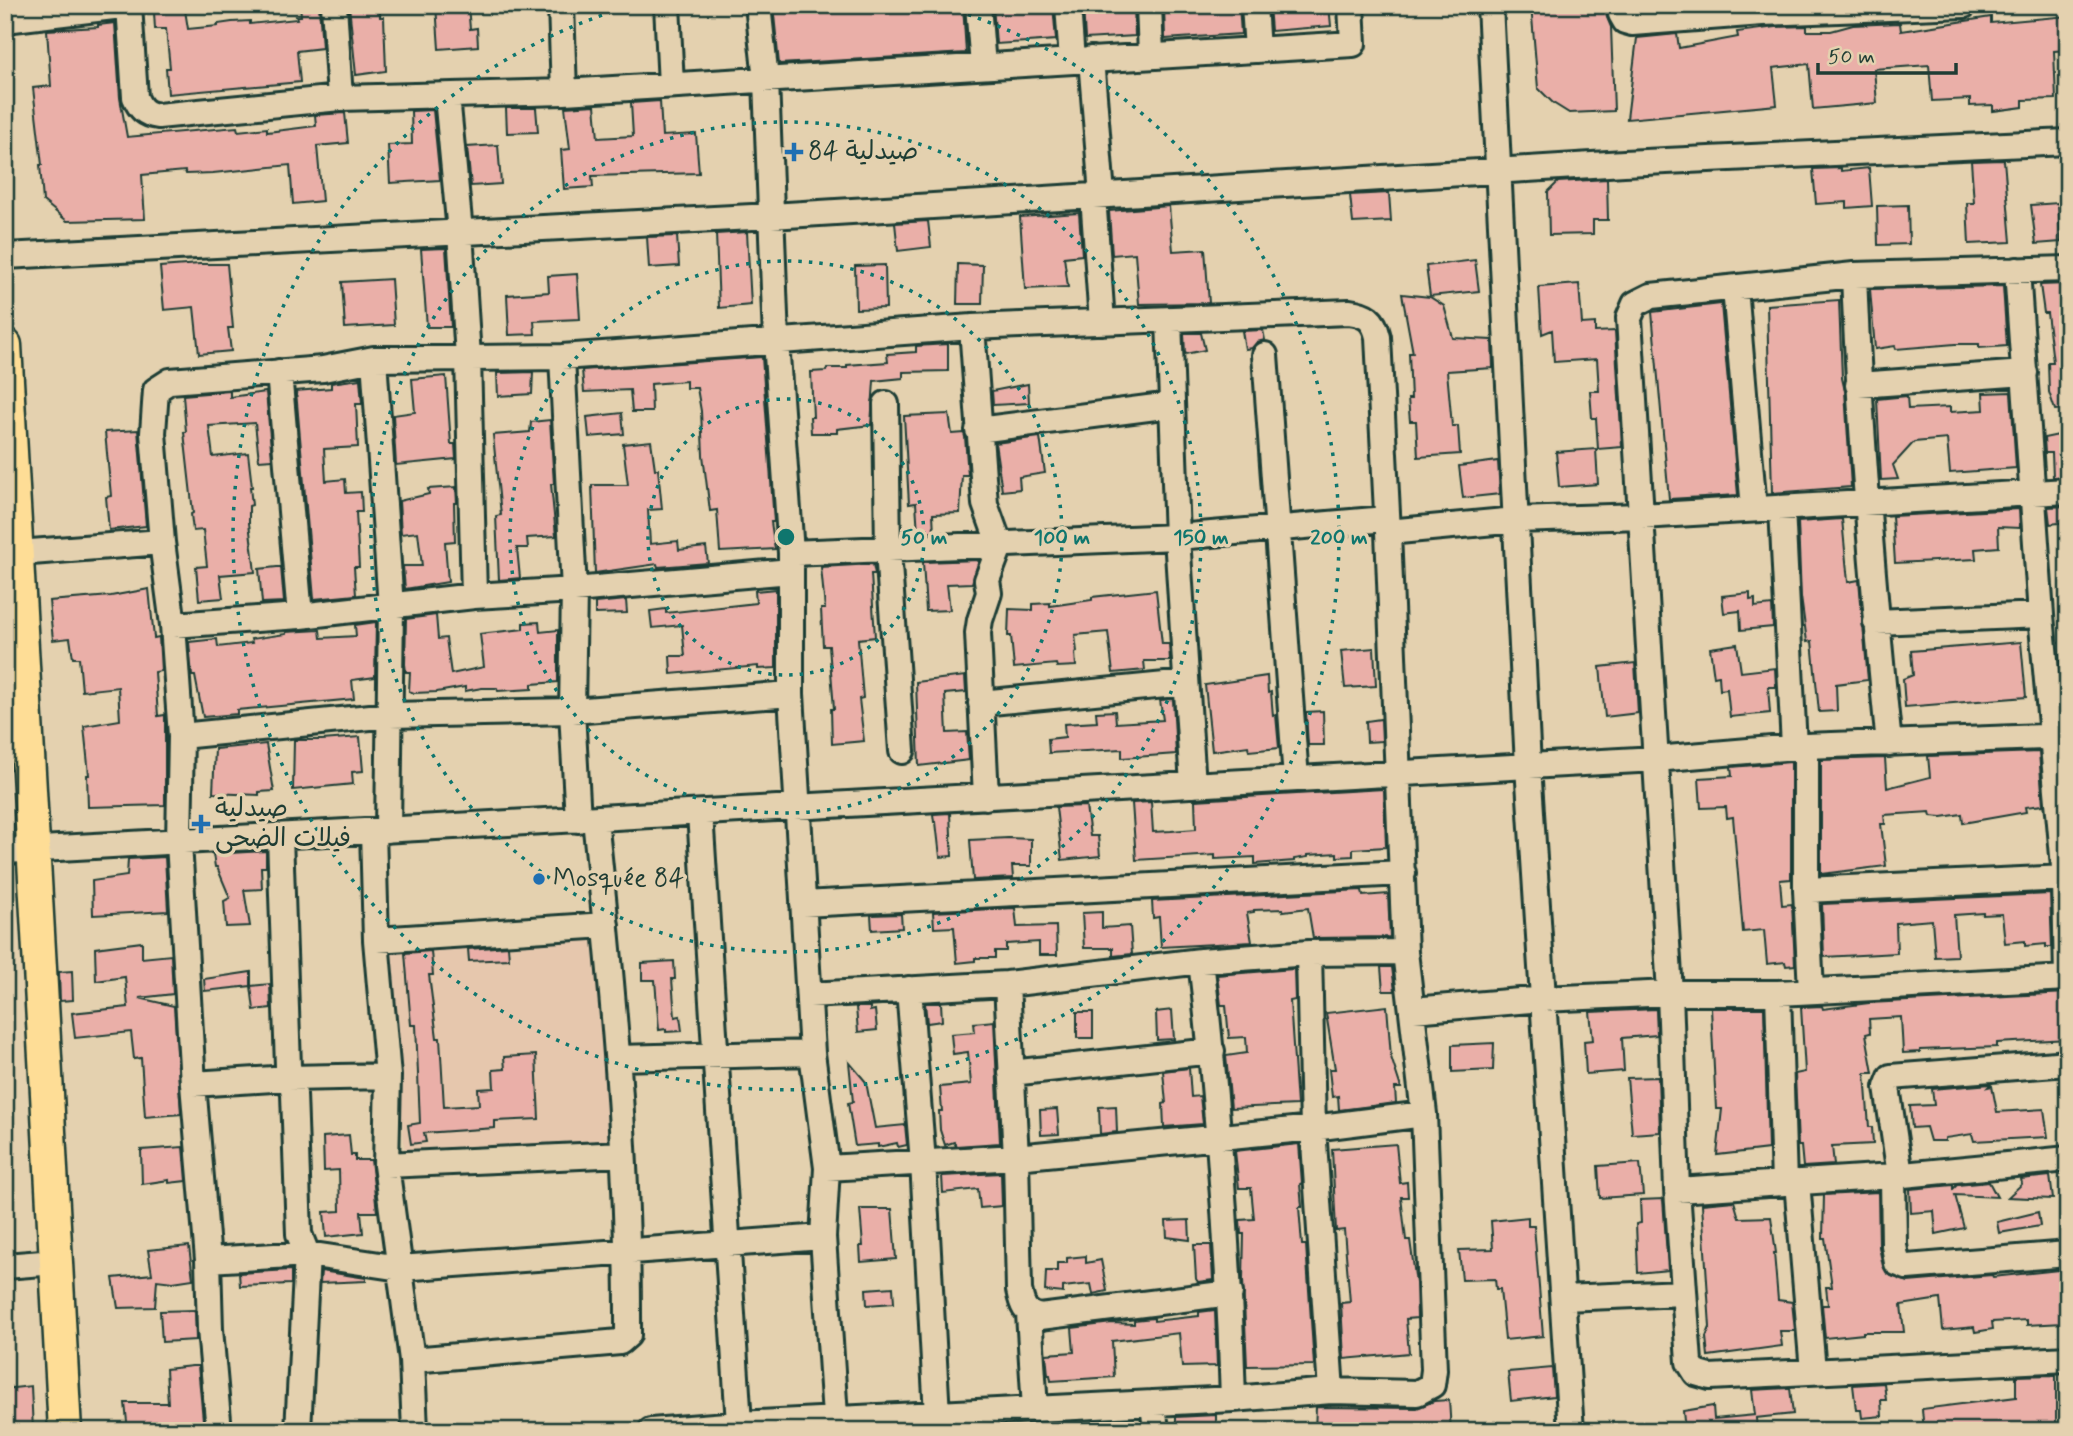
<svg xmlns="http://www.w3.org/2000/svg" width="2073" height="1436" font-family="Mynerve,'Playpen Sans Arabic',sans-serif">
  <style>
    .built { fill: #e6c7ad }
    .building { fill: #eaafa8; stroke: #1f3d34; stroke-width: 2 }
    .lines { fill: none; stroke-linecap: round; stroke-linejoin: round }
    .minor-casing { stroke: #1f3d34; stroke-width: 30 }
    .major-casing { stroke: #1f3d34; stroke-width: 37 }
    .minor { stroke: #e4d1af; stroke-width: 24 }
    .major { stroke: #fedd96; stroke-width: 32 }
    .ring { fill: none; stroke: #0f766e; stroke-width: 3.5; stroke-dasharray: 3.5 7 }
    .poi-dot { fill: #1f6fb2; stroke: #e4d1af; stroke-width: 2.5 }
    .labels { text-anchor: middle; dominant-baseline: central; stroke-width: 7; stroke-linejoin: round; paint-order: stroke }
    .poi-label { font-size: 26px; fill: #1f3d34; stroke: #e4d1af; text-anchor: start }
    .centre { fill: #0f766e; stroke: #e4d1af; stroke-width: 3.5 }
    .ring-label { font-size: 21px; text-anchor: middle; font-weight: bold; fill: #0f766e; stroke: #e4d1af; stroke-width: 7; stroke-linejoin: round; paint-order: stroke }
  </style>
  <rect width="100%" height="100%" fill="#e4d1af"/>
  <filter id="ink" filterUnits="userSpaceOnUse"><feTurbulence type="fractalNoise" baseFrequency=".0143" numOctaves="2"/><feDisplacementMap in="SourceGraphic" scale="14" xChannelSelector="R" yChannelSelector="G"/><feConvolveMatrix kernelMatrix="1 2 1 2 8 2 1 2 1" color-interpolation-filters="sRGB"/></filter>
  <g filter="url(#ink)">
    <path class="built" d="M599,933L615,1141L405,1154L387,944Z"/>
    <path class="building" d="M300,5H319L322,48L297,51L300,82L168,94L166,68H170L166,29H155L154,12L185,10L188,29L218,26V24L232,22L250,21V24L297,19L296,16H301Z
      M349,5H380V17H384L386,71L356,75Z
      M436,5H468L470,29L477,28L478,46L439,49Z
      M773,5H963L966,53L779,64Z
      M993,5H1053L1056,40L996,44Z
      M1083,5H1134L1135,36L1085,39Z
      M1164,5H1239L1241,34L1165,39Z
      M1269,5H1329L1331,26L1271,31Z
      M1531,5H1606V15L1611,27L1614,111L1569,113L1553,103L1538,88Z
      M2068,16V50L2054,51L2056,99L2023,100V107L1993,111V105L1970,106V99L1932,101L1929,65L1874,69L1877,103L1813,109L1809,64L1773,68L1777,105L1627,119L1637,38L1677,34L1679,48L1738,37L1737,32L1776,27L1807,26V31H1831L1853,25L1900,23L1901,31L1991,17V23Z
      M115,23L120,98L127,137L237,127L238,131L267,128V132L316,126L315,115L345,113L348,143L317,146L322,201L293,204L290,165L213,173L186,174L185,171L142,175L145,219L67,221L43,201L40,165H42L33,88L51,86L47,30L98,27V25Z
      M660,101L662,136L696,134L699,173L592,176L593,187L564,189L561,150L570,149L565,107L595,105L598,138L633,136L631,103Z
      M506,108H536L538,132L507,133Z
      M433,110L440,180L390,183L388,145L412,144L411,111Z
      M498,145L501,184L471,186L467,147Z
      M2004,160L2011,242L1969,244L1967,203H1974L1971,161Z
      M1841,168V171L1869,168L1872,206L1847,208V202L1816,204L1813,169Z
      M1607,179L1608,220H1593V234L1549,235L1548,192L1558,182Z
      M1389,193L1391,221L1353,223L1350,195Z
      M2058,203L2061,242L2036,244L2031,205Z
      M1908,205L1909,244L1878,245L1877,206Z
      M1169,206L1173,251L1205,249L1209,303L1139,304L1135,253L1112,255L1109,211Z
      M1079,213L1082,255L1064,257L1068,287L1025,289L1020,217Z
      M928,221L931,247L898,251L895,223Z
      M747,232L751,305L719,308L716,234Z
      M677,236L679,266L649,268L647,237Z
      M446,248L451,327H427L421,249Z
      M1475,260L1479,291L1430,296L1426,266Z
      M200,264H227L233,328H228L231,351L199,354L194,307L164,310L160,267Z
      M958,264L983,265L982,304H957Z
      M885,265L886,308L856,309L855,266Z
      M577,274L580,319L534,321L535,334L509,335L507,295L549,292L548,276Z
      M391,279L394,325L345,328L342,282Z
      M1579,284L1582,324L1595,323V332L1615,331L1622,447L1598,449L1596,418H1592L1590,391H1599L1597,359L1554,362L1552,330L1542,334L1539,287Z
      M2068,284V409L2055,410L2049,392L2048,362H2053L2047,313H2044L2040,285Z
      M2003,286L2007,346L1979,348V344H1955L1896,349L1895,346L1875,349L1870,289Z
      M1402,294L1430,297L1444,306L1453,338L1492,340L1493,368L1447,371L1452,426H1458L1460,454L1418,457L1416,421H1410L1408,399H1411L1409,353H1413Z
      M1839,300L1842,378L1845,391L1851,487L1772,493L1767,305Z
      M1721,304L1738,495L1669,499L1652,312Z
      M1263,330L1265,340L1257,342L1252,348L1245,349L1242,331Z
      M1184,333H1201L1205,350L1185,354Z
      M948,344V371L903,372V378L874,381L871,425L837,429V433H811L810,417H813L811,372L826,371L827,368H847V365L888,362L887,354L916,352V346Z
      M762,357L774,522H771L775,549L720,552L717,510L710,511L703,455L701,411L697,388H686V381L651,384L652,412H632L630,390L584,392L582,370Z
      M533,372L532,394L498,396L497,373Z
      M446,376L451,444H455L456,459L396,465L393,415L415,412L412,379Z
      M360,379L362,404H356L358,447L324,449L326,481L345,479L346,493L361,492L362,512H356L359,567H354L356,595L314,599L296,391L331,388V383Z
      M1028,384L1029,403L993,405L992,391Z
      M230,391V397L266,392L272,459L259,460L255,423L209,426L213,457L248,453L252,487H250L252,505L249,506V523L255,572L220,575L223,598L199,600L196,567L207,566L203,530L193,531L191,514L193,513L184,432H186L183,395Z
      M2011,392L2016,468L1950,473L1947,439L1914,442L1893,465L1898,479L1881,480L1877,399L1907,396L1908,409L1950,407V412L1984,410L1983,393Z
      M622,413L624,434L589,437L587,417Z
      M949,414L952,434L964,433L965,437L968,475H962L960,513L933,514L934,532L918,533L916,503L909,504L904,416Z
      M550,420L554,484H551L556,536L527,538L528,548H517L520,578L499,580L496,516L501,515L493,435L530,432L531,422Z
      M138,430L146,526L109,530L106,497L111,496L105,432Z
      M2068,433V476L2053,477L2052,453H2045L2044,438Z
      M1040,437L1045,473L1019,477L1020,489L1002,491L995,443Z
      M651,441L655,469H658L662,509L648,510L650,544L678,541L679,550L706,547L708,563L658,567L657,564L595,573L592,485H628L623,444Z
      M1596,449L1598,484L1559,487L1556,452Z
      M1498,461L1500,494L1463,498L1459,466Z
      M456,487L457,503H454L455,541L445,542L448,582L405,589L403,566H422L418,532L401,534L399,501L429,494L428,489Z
      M2068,506V522L2050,524L2048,507Z
      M2019,509L2020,528L1998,527L1999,547L1975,549L1976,559L1895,563L1892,516Z
      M1842,519L1848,582L1859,580L1868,680L1836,684L1837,711L1819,712L1812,641L1807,642L1801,597L1798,522Z
      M979,560L972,583L947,584L950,610L926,611L923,562Z
      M873,564L875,574H871L875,637L858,639L863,698L859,699L864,741L832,744L831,709H834L829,646H823L821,609H825L821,567Z
      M277,567H281L284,602L262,603L259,569Z
      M149,589L154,638L159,637L161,671L155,672L158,716L165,715V805L88,807L87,775H89L84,726L120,720L118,687L82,691L79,658H73L70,638L53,640L49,601L111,596Z
      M776,589V668L758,669V666L671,674L670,656H685L682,625L652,628L650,611L666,609V613L756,603L755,591Z
      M1156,590L1162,644H1169L1170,661H1144L1145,670L1113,673L1108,632L1075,635L1077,652L1075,653L1076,666L1057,667L1056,664L1014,668L1011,636H1008L1009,609L1033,610V604L1050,603V606L1092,600V597Z
      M1750,593V600L1755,599V607L1772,605L1773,627L1741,630L1740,611L1724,613L1722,596Z
      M626,600L627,613L595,614V603Z
      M436,615L438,639L446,638L451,674L484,667L480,634L523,629V623L539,622L540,632L558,630V682L532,684V689L498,691L497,688H482L465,691V687L437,692L414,693L409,691L410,672H406L405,664L406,619Z
      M376,622L375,677L352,680L354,699L237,710V714L203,717L195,676H192L189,642L217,639L218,647L252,643L251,639L286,634V632L320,630L321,638L356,636L355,625Z
      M2021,642L2026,697L1905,707L1903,679L1913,675L1911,651Z
      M1737,644L1741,672L1775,668L1776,687H1768L1770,713L1730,717L1727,689L1720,690L1719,676L1714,677L1710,648Z
      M1374,648L1376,686L1345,688L1341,651Z
      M1635,663L1638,713L1605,717L1600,667Z
      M965,676L966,692L945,694L947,733L967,732L969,760L919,766L916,682Z
      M1267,676L1268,693L1271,692L1273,716L1276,715L1279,748L1249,751L1248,746L1212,751L1205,685Z
      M1173,699L1176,754L1122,758V749L1049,753L1048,739L1065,737L1064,724L1097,722L1096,712L1115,711L1116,723L1163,720L1160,700Z
      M1323,711L1324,745H1308L1306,712Z
      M1381,719L1382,741L1367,742L1366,721Z
      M360,737L363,771L352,772L353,784L293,790L294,740H322Z
      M266,744L274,791L259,792V795L213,793L215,749Z
      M2039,752L2043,805L2025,807L2026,812L1963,823L1962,814L1942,817L1931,816L1930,812L1884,815L1885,824H1881L1886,866L1821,874V760L1885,758L1887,788L1930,777L1928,756Z
      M1791,762V879L1780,880L1782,905L1792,904L1795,965L1786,966L1785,962L1767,964L1764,930L1743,932L1733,817L1727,818L1726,807L1701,808L1699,778L1732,776L1731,767Z
      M1384,789L1386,847L1353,849V856L1337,857V853L1308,855V857L1294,859V861L1255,864V857L1215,859V855L1136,860L1132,803L1151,802L1153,832L1171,831L1196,829L1195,800Z
      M1086,806L1090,836H1098L1100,856L1062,860L1056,807Z
      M950,813L952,856L940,857L936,822H934L933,814Z
      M1008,838L1031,839V866H1012L1013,878L973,880L970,840Z
      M266,851V867H261L262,889L244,890L250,926L226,927L224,901L230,898L217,867H215L213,854Z
      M165,857L168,911L93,915L92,881L127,876L128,859Z
      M1362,890L1363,896L1388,894L1390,937L1313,938L1308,908L1283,911V909L1254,910V912L1247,913L1252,942L1161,947L1159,917L1153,918L1152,901Z
      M2050,894L2052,947H2046V944L2025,946V941L2005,943L2002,914L1983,915V913L1954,915L1957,956L1935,957L1932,920L1896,923L1897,953L1824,957L1822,904Z
      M1015,908L1017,927L1056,926L1057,955H1039V942L1006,944V951H995V958H975V961L957,963L954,927L934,928L933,912Z
      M1102,912V928L1130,926L1132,954L1113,956V948H1084L1082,913Z
      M901,914L902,928L872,930L871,915Z
      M142,942V958L171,955L173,994L139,998L174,1006L181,1114L145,1117L141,1058L134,1059L131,1032L75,1038L72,1013L128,1007L125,977L96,981L95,948Z
      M508,946L509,959L469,961L468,949Z
      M431,951L433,975H429L437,1038H440L444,1107L479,1105L478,1089L494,1088L493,1070L505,1069L504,1057L536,1055L539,1119L495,1121V1128L424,1133L426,1142L411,1144L408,1125L420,1123L416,1025H411L405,953Z
      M674,961L675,979H672L675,1017L680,1016L682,1031L666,1032V1029L659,1030L655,980H642V963Z
      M1381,967H1392L1395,991H1383Z
      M1294,969L1295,1000L1290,1001L1297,1105L1231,1108L1226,1056L1247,1053L1246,1037L1229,1038L1226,1005H1221L1217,975Z
      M72,971L73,1000L60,1001L59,972Z
      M251,972V986L205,991L204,979Z
      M270,984L271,1008L254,1010L251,986Z
      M2068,993V1039L1997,1043V1047L1920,1050V1052L1903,1053L1901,1017L1869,1019L1870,1033L1866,1034L1873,1073H1865L1869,1127H1872L1873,1144L1832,1146L1834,1165L1803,1167L1801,1146H1798L1795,1074L1805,1072L1801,1007L1822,1006L1823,1009L1869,1003Z
      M925,1003H941L942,1021L927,1023Z
      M1387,1006L1391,1057L1401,1088H1395L1396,1103L1339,1110L1338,1096L1332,1097L1329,1069H1335L1326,1013Z
      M856,1007H870V1011L875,1010L877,1030L858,1032Z
      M1711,1008H1764L1768,1149L1717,1155L1722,1109H1716Z
      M1656,1009L1657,1035L1622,1038L1624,1071L1586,1074L1584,1041L1593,1040L1590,1012Z
      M1172,1010L1174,1039L1157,1040L1156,1012Z
      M1077,1012H1093V1038H1077Z
      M994,1021L1000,1143L956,1146L954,1142L945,1145L940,1130L939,1111H942L940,1087L971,1084L968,1052L953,1054L951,1034L975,1032L974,1023Z
      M1494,1043L1493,1070L1452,1072V1045Z
      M849,1062L866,1082L875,1128L905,1125L907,1145L898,1147L897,1143L878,1147V1144L855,1146L848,1103L853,1102Z
      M1189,1068L1191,1097L1200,1096L1203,1124L1164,1127L1163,1104L1166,1103L1163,1071Z
      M1658,1077L1660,1132L1632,1134L1627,1078Z
      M1991,1084L1988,1087L1992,1086L1997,1112L2044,1109L2048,1137L1974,1141L1972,1134L1945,1138V1141H1930L1926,1127L1912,1128L1910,1106L1934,1105L1932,1089Z
      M1116,1106L1117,1132L1100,1134L1099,1107Z
      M1057,1109L1059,1134L1041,1135L1040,1110Z
      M349,1135L351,1155H355V1160H371L377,1212H361L363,1233L326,1237L324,1212L340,1211L339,1170L324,1171L323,1137Z
      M1299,1144L1302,1183L1300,1184L1302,1207H1299L1302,1245H1306L1314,1365L1247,1366L1243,1280L1244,1234H1241L1240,1220L1254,1219L1251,1188H1239L1235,1151Z
      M1396,1144L1400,1183L1407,1182L1408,1197H1401L1406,1240H1410L1416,1283L1417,1318L1406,1319L1409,1353L1344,1359L1341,1303L1350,1302L1344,1230L1336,1231L1332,1149Z
      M183,1147L186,1181L169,1183V1180L142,1184L141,1150Z
      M1640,1163L1643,1195L1600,1198L1598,1166Z
      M1001,1173L1002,1206L980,1208L978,1189L943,1193L942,1176Z
      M2050,1176L2053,1199L2008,1197L2022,1184L2021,1179Z
      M1989,1182L1997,1197L1955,1195L1964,1228L1936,1234L1934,1211L1911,1213L1910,1189L1953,1185V1189L1957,1185Z
      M1878,1192L1879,1247L1883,1266L1891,1276L1908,1282L1992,1275L1993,1277L2068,1269V1320H2062L2063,1323L2027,1325V1320L1992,1322L1993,1329L1975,1332L1974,1327L1943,1330L1940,1299L1901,1305L1904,1332H1863V1334L1825,1338L1822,1305H1828L1826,1287H1832L1825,1238H1823L1824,1195Z
      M1663,1199L1668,1270L1638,1273L1636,1224L1641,1223L1640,1200Z
      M1734,1201L1739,1218L1771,1217L1776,1253H1774L1778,1300L1792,1302L1795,1331H1780L1782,1346L1708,1356L1706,1337L1710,1327L1702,1204Z
      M860,1209H892L896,1259L861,1262L860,1246H863Z
      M2038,1212L2040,1226L1999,1233L1997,1222Z
      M1528,1217V1226H1534L1543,1336L1505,1340L1500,1289H1496L1495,1279L1462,1280L1459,1250L1493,1249L1491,1221Z
      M1189,1220L1190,1240L1167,1237L1166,1221Z
      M1194,1245H1211L1213,1280L1198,1282L1196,1279Z
      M189,1246L193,1279L173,1282L157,1280L155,1307L118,1308L113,1278L152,1274L148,1250Z
      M1086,1256V1263L1101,1260L1107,1291L1093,1294L1091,1284L1063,1287V1293L1045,1291L1046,1271H1057V1263H1067V1258Z
      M291,1270V1284L240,1286L239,1273Z
      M321,1271L366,1278V1281L320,1283Z
      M893,1287L894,1303L867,1305L866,1289Z
      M195,1310L196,1340L162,1342L160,1311Z
      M1215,1310L1217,1366L1182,1367L1179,1333L1112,1341L1114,1377L1051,1381L1050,1375H1048L1046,1354L1074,1352L1072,1328L1112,1323L1134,1324V1320L1154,1318V1321L1199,1316V1312Z
      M192,1366H198L204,1431H128L125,1403H168L166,1369Z
      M1552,1368L1554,1396L1511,1401L1508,1372Z
      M2056,1375V1431H1924L1922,1409L2016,1397V1376Z
      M1884,1383L1886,1400H1881L1882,1416L1862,1418L1861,1410H1856L1853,1385Z
      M31,1386L33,1431H5V1389Z
      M1790,1388L1793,1414L1756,1418L1757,1431H1685L1683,1411L1713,1406L1714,1419L1755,1415L1752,1390Z
      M1449,1400L1451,1431H1315L1316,1407L1417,1408L1434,1401Z
      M1216,1415V1431H1176V1417Z"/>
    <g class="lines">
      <defs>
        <path id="minor" d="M129,5L135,97C140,109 145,114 158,116L340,98L564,92L1353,44L1351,5
          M334,5L340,98
          M561,5L564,92
          M667,5L671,85
          M758,5L766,80L776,341L791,553V694L812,1053L827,1168L823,1237L836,1431
          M978,5L983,66
          M1068,5L1072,61
          M1149,5L1151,55
          M1254,5L1257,50
          M1490,5L1528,766L1571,1431
          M1621,5V14L1625,21L1632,23L1762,13L1964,5
          M5,20L130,5
          M1091,59L1102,195
          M447,96L460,232L468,357L474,596
          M1093,196L1102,322
          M5,256L771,216L1624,163L2068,142
          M2068,269L1854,275L1651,296L1635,304L1629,318L1670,993L1677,1190L1689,1362L1696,1373L1710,1377L2068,1359
          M2017,270L2041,615
          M1854,275C1860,432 1873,588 1889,744
          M1735,288L1754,509
          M1169,320L1177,537L1193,785
          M972,327L985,504L1000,546L987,580L989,593L980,620L978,633L986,797
          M1265,355L1296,779
          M562,357L574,590L572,711L578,820
          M374,359L391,607L388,830
          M279,372L300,616
          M1858,385L2025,373
          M886,404L888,550L902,751
          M978,430L1171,405
          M1782,508L1794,747
          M1388,532L1516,520L1641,516L2068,491
          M18,553L162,542
          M791,553L1177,537L1386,519
          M1876,622L2041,615L2065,878L2067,978
          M173,625L300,616L474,596L574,590L791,571
          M981,703L1186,683
          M181,736L390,715L572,711L791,694
          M1806,746V890L2065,878
          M700,813L739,1424
          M373,831L376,940L388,1076L386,1165L412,1360L415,1431
          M280,837L288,1066L294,1094L299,1234L307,1254L298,1431
          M5,851L1656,759L1806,746L2068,736
          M1806,890L1811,991
          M803,904L1403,873
          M376,940L606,925
          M1309,953L1313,1128L1331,1391
          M1201,961C1218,1106 1229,1252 1233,1399
          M1007,984L1016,1157L1019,1290C1022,1305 1024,1313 1040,1317L1230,1293
          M909,989L923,1162L937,1415
          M1778,993L1784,1183
          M809,995L1007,984L1201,961L1309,953L1405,952
          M1413,1010L1543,999L1670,993H1778L2068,978
          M618,1058L812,1053
          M1011,1073L1212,1051
          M193,1084L289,1078L388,1076
          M386,1165L623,1154
          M827,1168L1016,1157L1313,1128L1424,1114
          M1900,1175L1887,1087L1891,1077L2068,1063
          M1893,1176L1894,1245L1897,1263L1907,1267L2068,1254
          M1797,1182L1813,1371
          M1677,1190L1893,1176L2068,1159
          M208,1260L307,1254L400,1268L823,1237
          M5,1266L55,1262
          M1563,1298L1684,1293
          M1029,1314L1035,1409
          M412,1360L620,1342L628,1335C629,1163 613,990 595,819
          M1153,1403L1156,1431
          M219,1431L210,1329L208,1260L193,1084L179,842L181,736L173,625L162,542L153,433L156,390L170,381L323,369L374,359L562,357L972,327L1349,312C1366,314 1374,319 1378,337L1388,532L1405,952L1424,1114L1434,1370L1432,1385L1417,1393L1331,1391L1233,1399L739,1424L651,1431"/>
        <path id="major" d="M5,345C28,707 45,1069 65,1431"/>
      </defs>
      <use href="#minor" class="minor-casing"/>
      <use href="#major" class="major-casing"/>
      <use href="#minor" class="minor"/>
      <use href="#major" class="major"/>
    </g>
  </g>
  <g class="ring">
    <circle cx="786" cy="537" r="138"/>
    <circle cx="786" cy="537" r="276"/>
    <circle cx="786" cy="537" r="415"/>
    <path d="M938 5A553 553 0 1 1 634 5"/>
  </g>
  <g class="poi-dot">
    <path d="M790.5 141.5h7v7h7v7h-7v7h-7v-7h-7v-7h7z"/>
    <path d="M197.5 813.5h7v7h7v7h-7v7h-7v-7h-7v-7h7z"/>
    <circle cx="539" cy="879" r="7"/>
  </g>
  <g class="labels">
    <g class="poi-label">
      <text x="808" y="152">84 صيدلية</text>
      <text x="215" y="809">صيدلية<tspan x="215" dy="30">فيلات الضحى</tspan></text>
      <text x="553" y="879">Mosquée 84</text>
    </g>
  </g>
  <circle cx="786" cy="537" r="10" class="centre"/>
  <g class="ring-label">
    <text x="924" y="544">50 m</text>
    <text x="1062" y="544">100 m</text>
    <text x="1201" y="544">150 m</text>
    <text x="1339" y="544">200 m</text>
  </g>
  <rect width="2073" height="1436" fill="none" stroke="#e4d1af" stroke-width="28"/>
  <rect x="14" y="14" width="2045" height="1408" fill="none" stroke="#1f3d34" stroke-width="2.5" filter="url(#ink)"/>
  <path d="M1818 63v10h138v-10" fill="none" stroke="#1f3d34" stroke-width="3.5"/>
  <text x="1828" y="63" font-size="21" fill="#1f3d34" stroke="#e4d1af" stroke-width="5" paint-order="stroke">50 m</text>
</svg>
